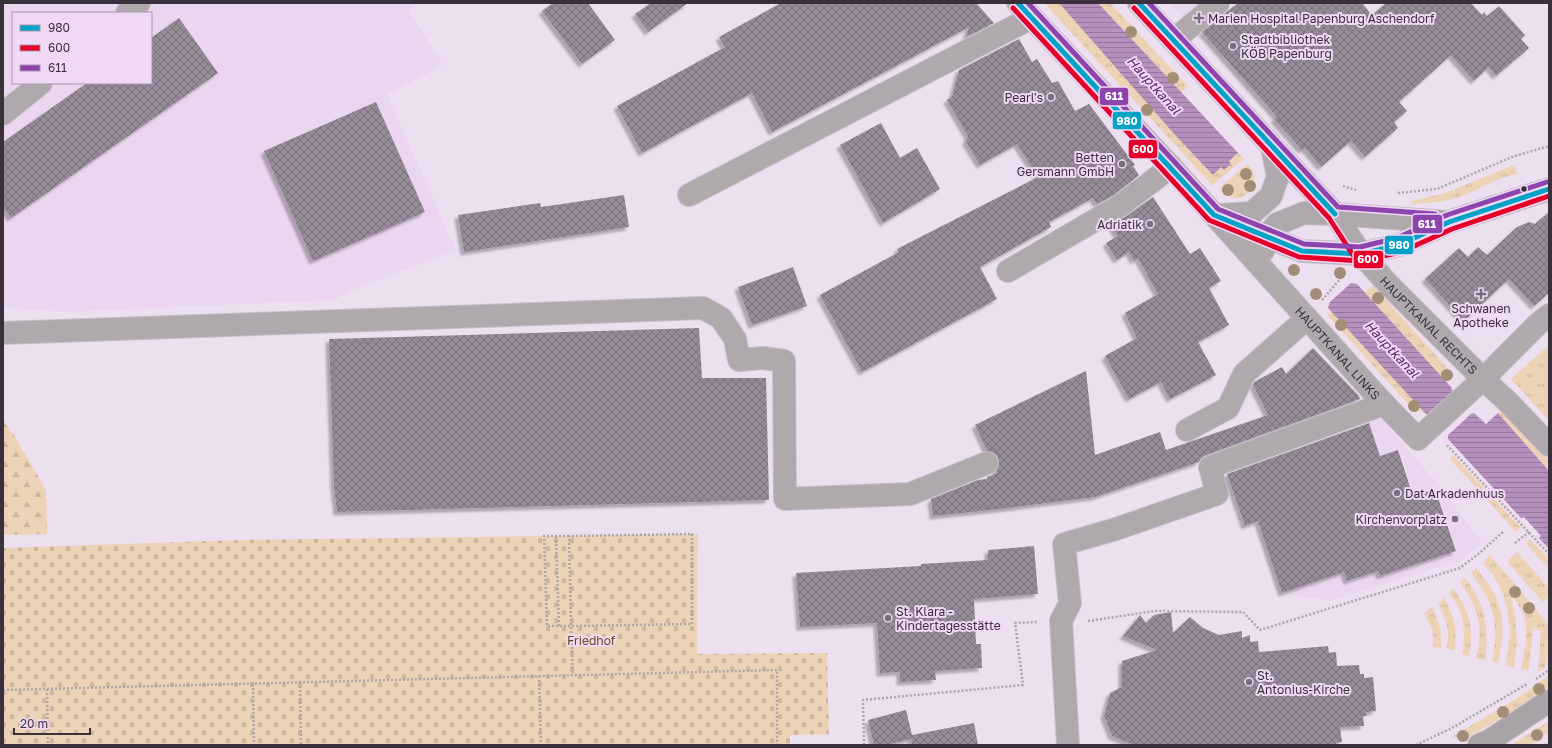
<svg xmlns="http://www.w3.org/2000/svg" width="1552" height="748" font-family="'Golos Text',sans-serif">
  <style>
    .built { fill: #ebd6f0; fill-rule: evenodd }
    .grass { fill: url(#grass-tufts) }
    .forest { fill: url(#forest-firs) }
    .cemetery { fill: url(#cemetery-stones) }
    .water { fill: url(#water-rules) }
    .building { fill: url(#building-cross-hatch); filter: url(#shadow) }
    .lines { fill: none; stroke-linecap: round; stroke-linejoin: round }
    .minor-casing { stroke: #c7bec9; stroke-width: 24 }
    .major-casing { stroke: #c7bec9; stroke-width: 24 }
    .path { stroke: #aba5a9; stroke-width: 2.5; stroke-dasharray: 2 2; stroke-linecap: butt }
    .minor { stroke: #afa8ac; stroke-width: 22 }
    .major { stroke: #a9a2a6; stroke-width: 22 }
    .bus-1-casing { stroke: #f0d9f5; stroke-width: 8 }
    .bus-2-casing { stroke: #f0d9f5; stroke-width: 8 }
    .bus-3-casing { stroke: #f0d9f5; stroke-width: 8 }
    .bus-1 { stroke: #03a3c7; stroke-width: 5 }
    .bus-2 { stroke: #e4002b; stroke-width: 5 }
    .bus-3 { stroke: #8e44ad; stroke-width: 5 }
    .tree { fill: #a28e77 }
    .poi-dot { fill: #786d7a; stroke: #f0d9f5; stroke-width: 1.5 }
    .bus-dot { fill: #39303b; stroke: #f0d9f5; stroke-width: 1.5 }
    .labels { text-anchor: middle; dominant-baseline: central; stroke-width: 4; stroke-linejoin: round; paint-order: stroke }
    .poi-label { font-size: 12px; fill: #39303b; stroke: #f0d9f5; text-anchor: start }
    .street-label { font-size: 12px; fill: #39303b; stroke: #f0d9f5 }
    .park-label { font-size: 12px; fill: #654b14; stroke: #f0d9f5 }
    .water-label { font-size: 13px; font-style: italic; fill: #5d2169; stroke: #f0d9f5 }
    .line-badge { stroke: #f0d9f5; stroke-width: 1.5 }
    .badge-label { font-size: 11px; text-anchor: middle; font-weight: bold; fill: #fff }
  </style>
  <defs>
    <pattern id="grass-tufts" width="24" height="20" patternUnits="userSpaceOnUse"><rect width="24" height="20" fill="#edd3b6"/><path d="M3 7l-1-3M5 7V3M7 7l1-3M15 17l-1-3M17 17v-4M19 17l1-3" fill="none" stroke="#ccb59d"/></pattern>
    <pattern id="forest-firs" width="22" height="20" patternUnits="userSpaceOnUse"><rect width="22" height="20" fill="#edd3b6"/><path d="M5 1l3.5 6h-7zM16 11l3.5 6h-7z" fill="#ccb59d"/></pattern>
    <pattern id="cemetery-stones" width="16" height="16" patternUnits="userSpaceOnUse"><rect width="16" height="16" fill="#edd3b6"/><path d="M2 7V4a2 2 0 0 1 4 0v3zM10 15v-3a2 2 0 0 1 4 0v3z" fill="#ccb59d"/></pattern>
    <pattern id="water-rules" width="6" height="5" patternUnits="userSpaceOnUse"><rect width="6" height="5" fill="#b791be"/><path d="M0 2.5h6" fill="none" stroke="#96779c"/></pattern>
    <pattern id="building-cross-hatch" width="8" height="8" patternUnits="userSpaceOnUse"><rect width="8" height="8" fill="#958b98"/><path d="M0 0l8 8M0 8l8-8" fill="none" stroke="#7b727d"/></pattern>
    <filter id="shadow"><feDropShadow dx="-3.5" dy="3.5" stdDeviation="1" flood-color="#0004"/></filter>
  </defs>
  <rect width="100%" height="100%" fill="#ecdfef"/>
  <path class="built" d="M3,3H418L409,10L443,65L387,95L456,250L348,292L334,300L65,312L8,308L3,305ZM13,13H151V83H13Z
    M1169,3H1231L1197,33Z
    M1380,418L1439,485L1482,543L1459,561L1330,601L1282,593L1344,572L1347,582L1378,571L1380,576L1457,551L1435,486L1414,495L1399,449L1380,455L1369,422Z"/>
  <path class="grass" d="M1044,3H1110L1188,86L1181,92L1244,159L1212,185Z
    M1247,164C1249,166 1252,169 1253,171C1260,187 1241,206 1226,195C1224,194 1221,191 1219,188Z
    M1514,165L1517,174C1498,177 1482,188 1465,195C1448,202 1429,203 1412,204V201L1445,193Z
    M1351,283L1357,284L1365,292L1373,286L1453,374L1446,381L1451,387L1428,416L1419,410L1416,413L1327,315L1331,311L1328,308L1330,302Z
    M1549,345V421L1511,379Z
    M1502,410L1549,461V471L1498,413Z
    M1453,455L1521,528L1516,532L1450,459Z
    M1530,539L1549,560V568L1526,544Z
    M1517,552L1549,588V596L1543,602L1507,562Z
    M1490,555L1549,625L1546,667L1538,672L1541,631L1533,628L1529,670L1521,669C1524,652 1529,633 1524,616C1521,608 1514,599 1510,592L1515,616L1517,642L1514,668L1506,665C1511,636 1512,607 1496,580C1493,574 1487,568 1483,563Z
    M1476,568C1504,601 1507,621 1498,663L1492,662C1499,622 1495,605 1471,573Z
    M1465,578C1486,604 1489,629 1485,660L1476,659C1484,628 1478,607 1460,582Z
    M1453,588C1470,612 1474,627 1469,656L1462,654C1465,639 1465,623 1459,609C1457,603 1452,598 1449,593Z
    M1444,598C1455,618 1457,629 1455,651L1447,648C1450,629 1446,620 1438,603Z
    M1432,607C1439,622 1442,632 1441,648L1432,647C1436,634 1430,624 1424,613Z
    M1549,675V686C1521,707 1493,724 1462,740L1453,736L1516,699Z
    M1549,721V732L1530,745H1511Z"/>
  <path class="forest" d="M3,421L14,435L46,490L47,534L3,535Z"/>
  <path class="cemetery" d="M698,534L697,654L827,653L829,734L790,735V745H3V548L242,540Z"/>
  <path class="water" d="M1059,3H1098L1238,153L1229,161L1231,164L1224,170L1221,167L1213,175L1176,136Z
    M1351,283L1357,284L1451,387L1453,392L1428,416L1328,308L1330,302Z
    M1474,413L1486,424L1498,413L1549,471V549L1539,538L1541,536L1524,517L1521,518L1448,439V435L1471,414Z"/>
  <path class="building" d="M553,3H588L615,40L582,64L542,11Z
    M651,3H688L648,32L635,14Z
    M781,3H976L994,23L966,37L969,27L772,132L752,93L642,153L617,106L725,47L719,37Z
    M1238,3H1362L1372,15L1386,3H1471L1482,15L1484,12L1487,16L1499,6L1525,35L1521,39L1529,48L1496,76L1489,67L1474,81L1451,55L1399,102L1407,111L1394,122L1398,128L1365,157L1351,141L1321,167L1305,148L1302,150L1274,119L1277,117L1202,32Z
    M179,18L218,73L11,218L3,207V142L87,83H151V38Z
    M1019,39L1032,62L1037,59L1052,83L1058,81L1075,111L1089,104L1135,165L1133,166L1139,175L1114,195L1097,204L1093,198L1049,222L1051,227L980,267L997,299L862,372L820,295L899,252L897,249L1038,177L1017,144L980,165L966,142L968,136L947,100L952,97L959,70Z
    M376,102L425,212L313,261L264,151Z
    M881,123L900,158L917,148L940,189L883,223L840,145Z
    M624,195L629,227L464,252L458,215L540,203L541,207Z
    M1153,197L1190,254L1200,248L1221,281L1209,288L1229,325L1198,342L1216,375L1170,399L1161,382L1129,399L1105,356L1137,338L1125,313L1158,294L1138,258L1134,261L1129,252L1117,260L1106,243L1118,236L1111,225L1128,215Z
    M1549,212V293L1534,306L1509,279L1464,321L1425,279L1459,248L1468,257L1478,247L1487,255L1517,227L1529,222L1535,224Z
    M793,267L807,306L752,325L738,287Z
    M699,328L702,378H766L769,500L337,512L334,486L329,339Z
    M1313,348L1359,396L1360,399L1206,455L1201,458L1199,462L1095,497L991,510L933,516L931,499L978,480L987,479V477L997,473L996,471L999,464L998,458L994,453L987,451L975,425L1086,371L1095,455L1160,432L1166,450L1268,415L1253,385L1254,382L1282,367L1286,374Z
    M1369,423L1380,456L1398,450L1413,496L1435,489L1456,551L1380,576L1378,571L1347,581L1344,572L1282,593L1258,521L1245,526L1227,474Z
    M1034,546L1038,594L974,599L976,644H981L982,668L935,671L936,680L900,682V672L880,673L877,623L800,627L796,573L921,566V564L988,560V550Z
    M1171,612L1173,633L1190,617L1203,628L1219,635L1242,631V638L1250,635V642L1258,641L1259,652L1328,646L1329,653L1336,652L1337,666L1359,665L1360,674H1364V678L1373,677L1376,711L1366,712L1367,716H1363L1364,726L1340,727L1342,742L1336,743V745H1134L1112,736L1104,716L1110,693L1122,687V661L1157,650L1123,636L1140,615L1146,623L1154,615Z
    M906,710L912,735L974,723L978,745H912L911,739L886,745H874L868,720Z"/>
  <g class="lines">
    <defs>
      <g id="minor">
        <path id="s1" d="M1018,3L1171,167L1384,404L1418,439L1483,379L1538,324L1549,315"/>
        <path id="s2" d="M1139,3L1335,214L1361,254L1389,285L1483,379L1508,402L1549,445"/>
        <path d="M127,13L139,3"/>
        <path d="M1174,40L1218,3"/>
        <path d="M3,114L41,83"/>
        <path d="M689,195L1031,18"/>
        <path d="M1219,215L1252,213L1271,196L1278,176L1272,147"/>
        <path d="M1218,217L1302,251L1361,254L1399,245L1449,222L1549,189"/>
        <path d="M1263,251L1266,237L1277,224L1304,213L1335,214L1447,222"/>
        <path d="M1008,271L1121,205L1171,167"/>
        <path d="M3,333L703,308L721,318L735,339L739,360L763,358L784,361L785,499L910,494L987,463"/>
        <path d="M1187,430L1228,408L1244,374L1306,319"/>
        <path d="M1068,745L1061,621L1070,603L1064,544L1116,529L1217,494L1210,467L1384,404"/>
      </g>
      <path id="major" d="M1479,745L1489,741L1549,701"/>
    </defs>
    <use href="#minor" class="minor-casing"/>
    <use href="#major" class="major-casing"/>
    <path class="path" d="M1343,186L1356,190
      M1398,193L1437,189L1512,157L1549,146
      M1322,300L1342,277
      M1447,445L1549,554
      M692,534V624L571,626L569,536Z
      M556,536L559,626
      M569,536H544L547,626H571L573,675
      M1515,543L1529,532
      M1088,621L1155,611L1243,612L1260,630L1460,568L1482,551L1504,531
      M539,676L541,745
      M1536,679L1549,670
      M300,682L301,745
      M253,684L254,745
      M47,689L48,745
      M3,690L777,670V745
      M864,745L863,700L1023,685L1015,623L1037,622
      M1416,745L1452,728L1527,684
      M1545,745L1549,742"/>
    <use href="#minor" class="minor"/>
    <use href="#major" class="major"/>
    <defs>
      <path id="bus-1" d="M1018,3L1214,215L1302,251L1361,254L1399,245L1449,222L1549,189
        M1139,3L1335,214"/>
      <path id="bus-2" d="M1013,8L1209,220L1299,257L1361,261L1401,252L1452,229L1549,196
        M1134,8L1329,218L1355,258"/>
      <path id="bus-3" d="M1028,3L1218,209L1304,244L1360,247L1397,238L1447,215L1547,182
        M1149,3L1338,207L1435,214"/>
    </defs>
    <use href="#bus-1" class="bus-1-casing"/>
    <use href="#bus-2" class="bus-2-casing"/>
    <use href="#bus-3" class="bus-3-casing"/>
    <use href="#bus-1" class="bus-1"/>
    <use href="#bus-2" class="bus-2"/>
    <use href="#bus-3" class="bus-3"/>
  </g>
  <g class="tree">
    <circle cx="1131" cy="32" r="6"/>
    <circle cx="1173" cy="78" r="6"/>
    <circle cx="1147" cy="110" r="6"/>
    <circle cx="1246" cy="174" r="6"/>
    <circle cx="1250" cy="186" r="6"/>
    <circle cx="1228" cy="190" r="6"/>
    <circle cx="1294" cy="270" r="6"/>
    <circle cx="1340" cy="273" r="6"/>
    <circle cx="1316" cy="294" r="6"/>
    <circle cx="1378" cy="298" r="6"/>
    <circle cx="1341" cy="325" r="6"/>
    <circle cx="1447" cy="375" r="6"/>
    <circle cx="1414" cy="406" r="6"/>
    <circle cx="1515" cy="592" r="6"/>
    <circle cx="1529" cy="608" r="6"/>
    <circle cx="1539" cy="689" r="6"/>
    <circle cx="1503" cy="712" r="6"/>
    <circle cx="1537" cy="735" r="6"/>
    <circle cx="1463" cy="736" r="6"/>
  </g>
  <g class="poi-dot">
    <path d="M1197 12h4v4h4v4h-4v4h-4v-4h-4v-4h4z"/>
    <circle cx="1233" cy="46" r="4"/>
    <circle cx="1051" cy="97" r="4"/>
    <circle cx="1122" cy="164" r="4"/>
    <circle cx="1150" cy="224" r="4"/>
    <path d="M1479 288h4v4h4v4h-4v4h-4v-4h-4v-4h4z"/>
    <circle cx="1397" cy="493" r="4"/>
    <circle cx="1455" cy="519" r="4"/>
    <circle cx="888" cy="618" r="4"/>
    <circle cx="1249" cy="682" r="4"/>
  </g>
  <circle class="bus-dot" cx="1524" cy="189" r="3.5"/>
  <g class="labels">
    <g class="poi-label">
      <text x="1208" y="18">Marien Hospital Papenburg Aschendorf</text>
      <text x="1241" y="39">Stadtbibliothek<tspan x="1241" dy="14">KÖB Papenburg</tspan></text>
      <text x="1043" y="97" text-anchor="end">Pearl's</text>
      <text x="1114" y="157" text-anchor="end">Betten<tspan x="1114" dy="14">Gersmann GmbH</tspan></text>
      <text x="1142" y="224" text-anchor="end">Adriatik</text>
      <text x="1481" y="308" text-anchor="middle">Schwanen<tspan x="1481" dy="14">Apotheke</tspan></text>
      <text x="1405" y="493">Dat Arkadenhuus</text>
      <text x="1447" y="519" text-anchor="end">Kirchenvorplatz</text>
      <text x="896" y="611">St. Klara -<tspan x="896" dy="14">Kindertagesstätte</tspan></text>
      <text x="1257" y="675">St.<tspan x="1257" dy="14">Antonius-Kirche</tspan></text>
    </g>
    <g class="street-label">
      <text stroke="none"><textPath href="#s2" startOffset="434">HAUPTKANAL RECHTS</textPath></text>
      <text stroke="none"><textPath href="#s1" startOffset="474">HAUPTKANAL LINKS</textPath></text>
    </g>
    <g class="park-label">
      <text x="591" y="640">Friedhof</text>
    </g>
    <g class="water-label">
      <text transform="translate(1154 85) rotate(48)">Hauptkanal</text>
      <text transform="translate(1392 349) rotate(47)">Hauptkanal</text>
    </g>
  </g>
  <g class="line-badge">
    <rect x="1099" y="87" width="30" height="19" rx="4" fill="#8e44ad"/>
    <rect x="1112" y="111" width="30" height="19" rx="4" fill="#03a3c7"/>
    <rect x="1128" y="139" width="30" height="20" rx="4" fill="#e4002b"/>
    <rect x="1412" y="214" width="31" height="20" rx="4" fill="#8e44ad"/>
    <rect x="1384" y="235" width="30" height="20" rx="4" fill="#03a3c7"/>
    <rect x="1353" y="250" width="31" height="19" rx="4" fill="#e4002b"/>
  </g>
  <g class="badge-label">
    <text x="1114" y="100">611</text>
    <text x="1127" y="125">980</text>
    <text x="1143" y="153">600</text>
    <text x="1427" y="228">611</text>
    <text x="1399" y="249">980</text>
    <text x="1368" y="263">600</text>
  </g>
  <rect width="1552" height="748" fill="none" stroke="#39303b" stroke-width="8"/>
  <rect x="12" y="12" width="140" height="72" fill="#f0d9f5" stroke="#a795ab"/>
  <rect x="20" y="25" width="20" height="6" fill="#03a3c7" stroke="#a795ab"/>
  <text x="48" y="32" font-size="12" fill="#39303b">980</text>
  <rect x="20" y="45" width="20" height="6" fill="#e4002b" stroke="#a795ab"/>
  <text x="48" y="52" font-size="12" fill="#39303b">600</text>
  <rect x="20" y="65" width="20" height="6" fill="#8e44ad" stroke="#a795ab"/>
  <text x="48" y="72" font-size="12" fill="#39303b">611</text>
  <path d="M14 728v6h76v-6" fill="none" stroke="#39303b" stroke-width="2"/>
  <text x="20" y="728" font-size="12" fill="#39303b" stroke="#f0d9f5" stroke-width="3" paint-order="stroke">20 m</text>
</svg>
